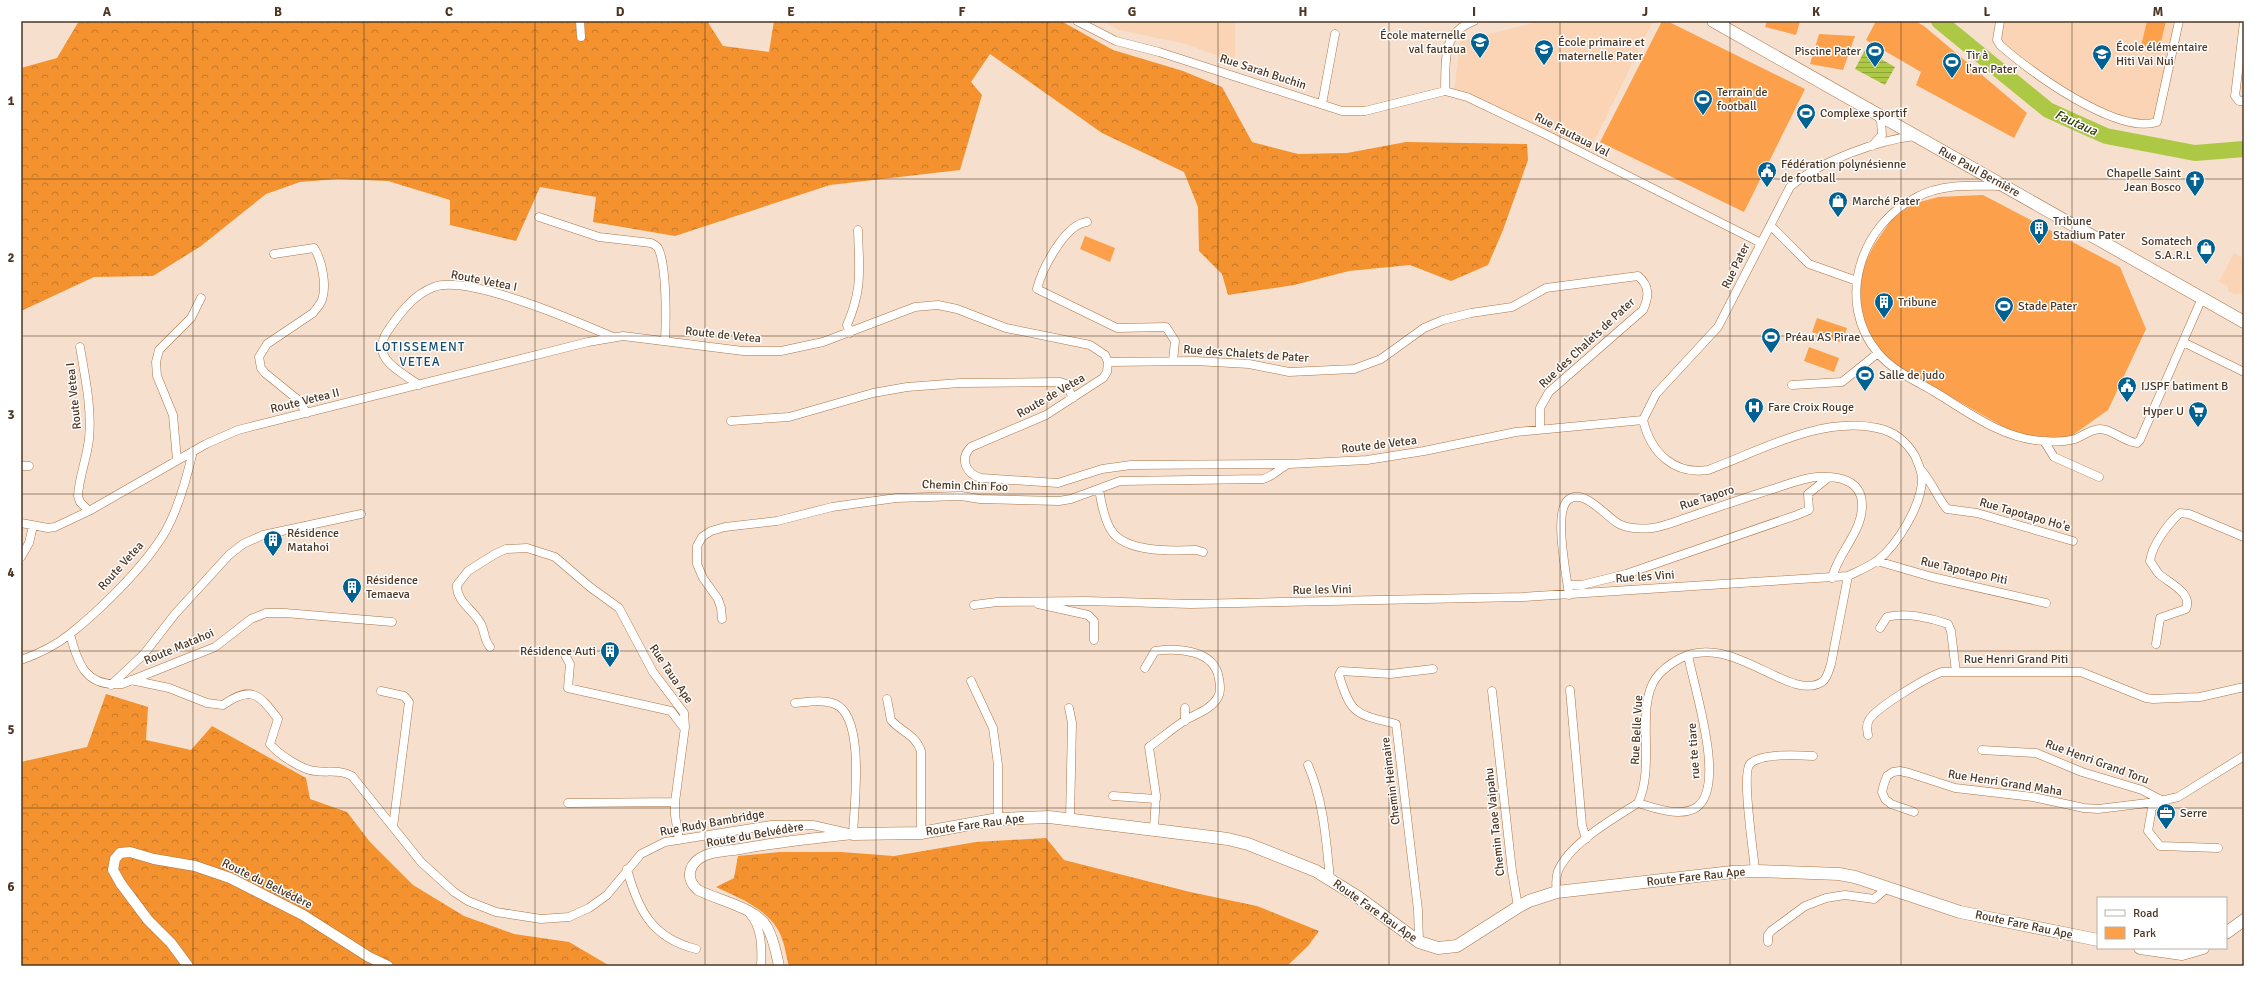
<svg xmlns="http://www.w3.org/2000/svg" width="2265" height="987" font-family="Signika,sans-serif">
  <style>
    .built { fill: #fbd4b5 }
    .forest { fill: url(#forest-crowns) }
    .green { fill: #fca04b }
    .water { fill: url(#water-rules) }
    .lines { fill: none; stroke-linecap: round; stroke-linejoin: round }
    .river { stroke: #acc844; stroke-width: 16 }
    .minor-casing { stroke: #ab7648; stroke-width: 9 }
    .tertiary-casing { stroke: #ab7648; stroke-width: 11 }
    .secondary-casing { stroke: #ab7648; stroke-width: 13 }
    .minor { stroke: #fff; stroke-width: 8 }
    .tertiary { stroke: #fff; stroke-width: 10 }
    .secondary { stroke: #fff; stroke-width: 12 }
    .grid { fill: none; stroke: #4d3622; stroke-width: 1; stroke-opacity: 0.55 }
    .labels { text-anchor: middle; dominant-baseline: central; stroke-width: 3; stroke-linejoin: round; paint-order: stroke }
    .poi-label { font-size: 12px; fill: #4d3622; stroke: #fff; text-anchor: start }
    .street-label { font-size: 12px; fill: #4d3622; stroke: #fff }
    .water-label { font-size: 13px; font-style: italic; fill: #323c06; stroke: #fff }
    .neighbourhood-label { font-size: 13px; letter-spacing: 1px; fill: #144b6d; stroke: #fff }
    .neatline { fill: none; stroke: #4d3622; stroke-width: 1.5 }
    .grid-label { font-size: 13px; text-anchor: middle; font-weight: bold; fill: #4d3622 }
  </style>
  <defs>
    <pattern id="forest-crowns" width="20" height="18" patternUnits="userSpaceOnUse"><rect width="20" height="18" fill="#f3922e"/><path d="M2 6a3 3 0 1 1 6 0M12 15a3 3 0 1 1 6 0" fill="none" stroke="#c77827"/></pattern>
    <pattern id="water-rules" width="6" height="5" patternUnits="userSpaceOnUse"><rect width="6" height="5" fill="#acc844"/><path d="M0 2.5h6" fill="none" stroke="#8ea338"/></pattern>
  </defs>
  <rect width="100%" height="100%" fill="#f6dfcc"/>
  <path class="built" d="M1103,21H1235V62L1186,44L1119,30Z
    M1542,21H1653L1586,158L1454,92L1460,41Z
    M2004,21H2176L2155,121L2142,122L2112,113L2093,106L2052,82L2026,61L2010,51L2002,41L2001,34Z
    M2234,253L2244,258V293L2235,294L2228,291V286L2219,282Z"/>
  <path class="forest" d="M79,21H707L723,46L769,52L774,21H1061L1113,50L1183,71L1222,87L1252,142L1298,154L1347,153L1406,142L1527,144L1528,160L1503,230L1488,265L1451,281L1410,265L1349,271L1294,285L1228,295L1222,274L1199,251L1198,207L1184,172L1102,133L990,54L971,82L982,95L960,170L830,185L675,236L593,222L596,197L540,187L516,241L450,225V200L388,181L338,179L300,182L266,194L201,246L153,276L94,277L21,311V68L57,58Z
    M106,694L148,707L146,740L191,750L212,726L306,778L310,799L347,812L370,842L413,885L464,916L514,934L569,942L610,966H21V762L87,747Z
    M1046,838L1064,860L1190,892L1257,906L1319,931L1308,946L1287,966H789C786,956 785,945 781,936C771,910 739,898 716,887L734,878L738,856L780,852H841L894,856L976,842Z"/>
  <path class="green" d="M1662,21H1667L1805,89L1744,212L1600,142Z
    M1767,21H1800L1796,35L1765,27Z
    M1876,21H1915L1924,26L2027,113L2014,138L1916,85L1921,72L1866,40Z
    M2147,21H2166L2159,50L2141,46Z
    M1819,34L1855,36L1843,70L1810,64Z
    M1983,195L2120,267L2146,329L2108,410L2067,439L2039,440L2014,433L1890,362L1869,338L1857,295L1862,269L1874,245L1894,216L1916,203L1938,197Z
    M1085,236L1115,248L1110,262L1080,249Z
    M1817,318L1847,328L1842,343L1812,332Z
    M1809,347L1839,358L1834,372L1804,361Z"/>
  <path class="water" d="M1865,50L1895,67L1885,85L1855,69Z"/>
  <g class="lines">
    <path class="river" d="M1939,21L2048,110L2106,136L2195,153L2244,149"/>
    <defs>
      <path id="minor" d="M580,21L581,37
        M1077,21L1116,41L1159,52L1342,111H1365L1445,91
        M1474,21C1441,33 1446,61 1445,91L1467,97L1545,134L1761,243
        M2000,21L1997,40L2000,45C2030,72 2117,135 2157,122L2179,21
        M2244,22L2235,96L2239,101H2244
        M1322,104L1335,34
        M1872,146L1882,135L1881,121L1877,115
        M2003,186C1973,186 1944,183 1917,197C1860,224 1835,303 1878,353C1893,371 1916,381 1935,392C1968,412 2004,440 2045,441C2055,442 2065,442 2075,439C2082,436 2092,429 2100,429C2112,429 2124,442 2137,443L2140,440L2202,298
        M539,217L599,237L651,243C653,244 657,246 658,248C667,265 666,321 665,341
        M1087,222C1065,224 1042,269 1037,289L1117,328L1166,327L1175,341L1173,361
        M1771,226L1809,264L1857,281
        M274,254L314,248C322,260 327,286 322,300C320,305 316,309 313,313L267,344L259,357L261,368L265,373L297,399L307,413
        M850,333L847,325C863,288 859,269 858,230
        M2183,342L2244,372
        M80,347C85,377 92,408 89,439C87,458 79,477 78,496L80,502L89,511
        M1108,362L1195,361L1249,364L1289,372L1354,369L1381,359L1424,328L1443,320L1471,313L1512,307L1546,288L1638,276C1650,286 1649,297 1643,310L1549,392L1540,408V429
        M419,385C400,371 370,359 387,332C399,314 414,294 434,287C468,274 578,322 613,337
        M1792,385L1842,382L1878,353
        M1643,420L1656,394L1718,327L1790,187C1818,162 1878,140 1915,136
        M731,421L789,417L873,393L907,387L960,383L1060,382L1066,384L1073,398
        M2044,441L2054,457L2099,477
        M177,460L173,415L157,376L156,362L159,350L191,318L201,298
        M21,466H29
        M1921,470C1932,482 1937,497 1947,509L1977,513L2073,541
        M1099,489C1101,502 1104,519 1111,530C1125,553 1173,551 1196,550L1203,552
        M21,523L48,528L55,527L89,511L206,444L238,430L588,342L623,336L743,351H781L823,342L915,307L938,305L957,309L1006,328L1090,345L1105,355L1108,362L1107,372L1103,378L1046,415L971,447C959,459 966,474 981,478L1058,483L1102,469L1131,465L1289,464L1367,460L1424,451L1516,432L1643,420
        M21,557L29,543L33,526
        M1877,561L1932,577L2046,603
        M1568,585H1582L1626,574L1797,515L1809,510L1808,494L1829,477
        M1569,595C1567,577 1553,512 1568,500C1584,487 1607,518 1619,524C1629,529 1642,529 1652,528C1666,526 1679,520 1692,516C1721,506 1750,496 1779,487C1791,483 1804,478 1817,477C1837,476 1861,479 1862,504C1863,532 1838,552 1832,578
        M1038,604L1088,615L1094,621V640
        M974,605L997,602L1086,601L1191,604L1522,597L1848,576C1858,571 1869,567 1878,560C1897,545 1922,505 1922,479C1922,471 1918,463 1915,456C1906,441 1895,432 1877,428C1820,416 1760,451 1708,470C1674,475 1651,453 1643,420
        M722,619L721,608L718,599L703,578L697,564V546L702,537L711,531L725,527L777,521L832,507L896,498L961,496L980,499L1059,501L1071,499L1120,481L1263,479C1272,477 1279,469 1288,464
        M1880,628L1887,617C1905,612 1931,618 1948,624L1951,631L1956,672
        M70,634C78,665 86,687 122,684L215,647L251,619L266,613H285L392,622
        M2156,644L2160,618L2186,609C2193,593 2169,583 2159,574C2156,571 2153,565 2150,561C2152,545 2168,524 2180,513L2189,514L2244,537
        M490,647C484,640 485,632 481,624C474,610 456,602 457,585L468,571L495,554L506,549L527,548L555,557L590,587L619,608L653,672L684,713L685,727L675,802V815L679,840
        M565,655L570,664L568,688L671,711L684,728
        M21,660C38,654 55,646 70,634C100,610 141,570 162,537C177,514 187,477 193,451
        M1145,668L1155,651C1177,648 1215,649 1219,679C1220,684 1221,692 1218,697C1211,710 1195,714 1184,721C1172,729 1160,739 1149,747L1156,795L1154,828
        M131,680L169,688L207,703L223,705C251,685 259,694 278,719L270,744C278,754 302,770 315,771C329,773 339,769 352,776L421,862L454,892L468,901L496,912L541,919L569,917L589,908L607,895L641,854L665,842L771,825H813L853,834C854,807 866,717 835,704C823,699 807,702 795,703
        M971,681L993,728L998,765V819
        M111,685L144,654L175,614L229,555L243,544L263,535L361,514
        M1570,690L1582,825L1586,839
        M381,691L404,696L409,702L393,827
        M1492,691L1512,871L1518,907
        M887,699L891,720C901,732 915,734 921,751V833
        M1069,708L1072,723L1070,819
        M1185,708V721
        M1868,735C1867,730 1866,725 1869,720C1877,707 1927,677 1942,672H2081L2146,698L2153,699L2200,697L2244,687
        M1982,750L2036,753L2082,772L2142,790L2161,800
        M1308,765C1324,802 1326,840 1330,879
        M1113,796L1156,799
        M2159,802L2152,808L2148,831L2160,846L2218,848
        M568,803L675,802
        M1638,803C1653,808 1682,818 1697,807C1727,785 1693,685 1688,655
        M1914,812L1891,804L1885,799L1882,792L1884,784L1887,776L1893,772L1900,771L1909,773L1955,788L2033,797L2084,808L2098,809L2156,802L2178,797L2244,756
        M627,869C638,910 652,938 696,949
        M1755,871C1754,855 1741,773 1750,764C1760,753 1799,755 1813,756
        M1557,892C1556,886 1556,877 1558,871C1570,843 1613,819 1638,803C1656,766 1635,707 1656,678C1662,670 1670,664 1679,659C1731,630 1789,703 1822,682C1827,679 1829,670 1831,664L1848,576
        M749,913C762,927 762,948 761,966
        M1419,942L1418,910L1396,724C1357,714 1351,716 1339,675L1341,671L1390,674L1433,669
        M1768,942V935L1771,931L1805,906L1826,898L1845,895L1874,899L1887,888"/>
      <path id="tertiary" d="M188,966L171,943L148,920L121,884L113,870L115,859L120,853L130,852L154,859L195,866L230,878L303,915L369,957L388,966
        M779,966C776,953 774,939 767,927C757,908 717,900 698,890C684,878 689,862 706,855C716,851 729,851 740,849C777,842 815,838 853,834"/>
      <path id="secondary" d="M1713,21L2244,322
        M853,834L921,833L998,819L1049,817L1228,839L1248,844L1316,871L1358,897L1419,942L1438,948L1457,946L1518,907L1529,901L1557,892L1732,872L1756,871L1839,874L1855,877L1960,912L2098,940
        M2226,933L2244,920
        M2140,948L2182,954L2203,948"/>
    </defs>
    <use href="#minor" class="minor-casing"/>
    <use href="#tertiary" class="tertiary-casing"/>
    <use href="#secondary" class="secondary-casing"/>
    <use href="#minor" class="minor"/>
    <use href="#tertiary" class="tertiary"/>
    <use href="#secondary" class="secondary"/>
  </g>
  <path class="grid" d="M193,21V966M364,21V966M535,21V966M705,21V966M876,21V966M1047,21V966M1218,21V966M1389,21V966M1560,21V966M1730,21V966M1901,21V966M2072,21V966M21,179H2244M21,336H2244M21,494H2244M21,651H2244M21,808H2244"/>
  <defs>
    <symbol id="school-pin" viewBox="-11 -11 22 30"><path d="M0 17L-7.5 6A9.5 9.5 0 1 1 7.5 6Z" fill="#016191" stroke="#fff"/><path d="M0-5L7-2L0 1L-7-2ZM-4 1L0 2.5L4 1V4Q0 6-4 4Z" fill="#fff"/></symbol>
    <symbol id="stadium-pin" viewBox="-11 -11 22 30"><path d="M0 17L-7.5 6A9.5 9.5 0 1 1 7.5 6Z" fill="#016191" stroke="#fff"/><path d="M0-5a6.5 5 0 1 0 0 10a6.5 5 0 1 0 0-10ZM-3.5-1.8h7v3.6h-7Z" fill="#fff"/></symbol>
    <symbol id="civic-pin" viewBox="-11 -11 22 30"><path d="M0 17L-7.5 6A9.5 9.5 0 1 1 7.5 6Z" fill="#016191" stroke="#fff"/><path d="M-.6-6.5H3V-4.5H.6V-3L4-1V1h2V6H-6V1h2V-1L-.6-3ZM-1.2 2.5V6h2.4V2.5Z" fill="#fff"/></symbol>
    <symbol id="church-pin" viewBox="-11 -11 22 30"><path d="M0 17L-7.5 6A9.5 9.5 0 1 1 7.5 6Z" fill="#016191" stroke="#fff"/><path d="M-1.2-6h2.4v3.5h3.3v2.4h-3.3V6h-2.4V-.1h-3.3v-2.4h3.3Z" fill="#fff"/></symbol>
    <symbol id="shop-pin" viewBox="-11 -11 22 30"><path d="M0 17L-7.5 6A9.5 9.5 0 1 1 7.5 6Z" fill="#016191" stroke="#fff"/><path d="M-5-2.5h2.3a2.7 3.5 0 0 1 5.4 0H5L5.5 6h-11ZM-1.5-2.5h3a1.5 2.3 0 0 0-3 0Z" fill="#fff"/></symbol>
    <symbol id="building-pin" viewBox="-11 -11 22 30"><path d="M0 17L-7.5 6A9.5 9.5 0 1 1 7.5 6Z" fill="#016191" stroke="#fff"/><path d="M-4-6H4V6H1V3H-1V6H-4ZM-2.5-4.3h1.7v1.8h-1.7ZM.8-4.3h1.7v1.8H.8ZM-2.5-1h1.7V.8h-1.7ZM.8-1h1.7V.8H.8Z" fill="#fff"/></symbol>
    <symbol id="hospital-pin" viewBox="-11 -11 22 30"><path d="M0 17L-7.5 6A9.5 9.5 0 1 1 7.5 6Z" fill="#016191" stroke="#fff"/><path d="M-5-5h3v3.5h4V-5h3V5h-3V1.5h-4V5h-3Z" fill="#fff"/></symbol>
    <symbol id="supermarket-pin" viewBox="-11 -11 22 30"><path d="M0 17L-7.5 6A9.5 9.5 0 1 1 7.5 6Z" fill="#016191" stroke="#fff"/><path d="M-6-5.5h2.5l.6 2H6L4.5 2H-2.5L-4.4-4H-6ZM-1.5 3.2a1.3 1.3 0 1 0 .1 0ZM3 3.2a1.3 1.3 0 1 0 .1 0Z" fill="#fff"/></symbol>
    <symbol id="office-pin" viewBox="-11 -11 22 30"><path d="M0 17L-7.5 6A9.5 9.5 0 1 1 7.5 6Z" fill="#016191" stroke="#fff"/><path d="M-6-3h4V-5.5h4V-3h4V5H-6ZM-1-4.5V-3h2v-1.5ZM-6 0V1H6V0Z" fill="#fff"/></symbol>
  </defs>
  <g fill-rule="evenodd">
    <use href="#school-pin" x="1469" y="31" width="22" height="30"/>
    <use href="#school-pin" x="1533" y="38" width="22" height="30"/>
    <use href="#stadium-pin" x="1864" y="40" width="22" height="30"/>
    <use href="#school-pin" x="2091" y="43" width="22" height="30"/>
    <use href="#stadium-pin" x="1941" y="51" width="22" height="30"/>
    <use href="#stadium-pin" x="1692" y="88" width="22" height="30"/>
    <use href="#stadium-pin" x="1795" y="102" width="22" height="30"/>
    <use href="#civic-pin" x="1756" y="160" width="22" height="30"/>
    <use href="#church-pin" x="2184" y="169" width="22" height="30"/>
    <use href="#shop-pin" x="1827" y="190" width="22" height="30"/>
    <use href="#building-pin" x="2028" y="217" width="22" height="30"/>
    <use href="#shop-pin" x="2195" y="237" width="22" height="30"/>
    <use href="#building-pin" x="1873" y="291" width="22" height="30"/>
    <use href="#stadium-pin" x="1993" y="295" width="22" height="30"/>
    <use href="#stadium-pin" x="1760" y="326" width="22" height="30"/>
    <use href="#stadium-pin" x="1854" y="364" width="22" height="30"/>
    <use href="#civic-pin" x="2116" y="375" width="22" height="30"/>
    <use href="#hospital-pin" x="1743" y="396" width="22" height="30"/>
    <use href="#supermarket-pin" x="2187" y="400" width="22" height="30"/>
    <use href="#building-pin" x="262" y="529" width="22" height="30"/>
    <use href="#building-pin" x="341" y="576" width="22" height="30"/>
    <use href="#building-pin" x="599" y="640" width="22" height="30"/>
    <use href="#office-pin" x="2155" y="802" width="22" height="30"/>
  </g>
  <g class="labels">
    <g class="poi-label">
      <text x="1466" y="35" text-anchor="end">École maternelle<tspan x="1466" dy="14">val fautaua</tspan></text>
      <text x="1558" y="42">École primaire et<tspan x="1558" dy="14">maternelle Pater</tspan></text>
      <text x="2116" y="47">École élémentaire<tspan x="2116" dy="14">Hiti Vai Nui</tspan></text>
      <text x="1861" y="51" text-anchor="end">Piscine Pater</text>
      <text x="1966" y="55">Tir à<tspan x="1966" dy="14">l'arc Pater</tspan></text>
      <text x="1717" y="92">Terrain de<tspan x="1717" dy="14">football</tspan></text>
      <text x="1820" y="113">Complexe sportif</text>
      <text x="1781" y="164">Fédération polynésienne<tspan x="1781" dy="14">de football</tspan></text>
      <text x="2181" y="173" text-anchor="end">Chapelle Saint<tspan x="2181" dy="14">Jean Bosco</tspan></text>
      <text x="1852" y="201">Marché Pater</text>
      <text x="2053" y="221">Tribune<tspan x="2053" dy="14">Stadium Pater</tspan></text>
      <text x="2192" y="241" text-anchor="end">Somatech<tspan x="2192" dy="14">S.A.R.L</tspan></text>
      <text x="1898" y="302">Tribune</text>
      <text x="2018" y="306">Stade Pater</text>
      <text x="1785" y="337">Préau AS Pirae</text>
      <text x="1879" y="375">Salle de judo</text>
      <text x="2141" y="386">IJSPF batiment B</text>
      <text x="1768" y="407">Fare Croix Rouge</text>
      <text x="2184" y="411" text-anchor="end">Hyper U</text>
      <text x="287" y="533">Résidence<tspan x="287" dy="14">Matahoi</tspan></text>
      <text x="366" y="580">Résidence<tspan x="366" dy="14">Temaeva</tspan></text>
      <text x="596" y="651" text-anchor="end">Résidence Auti</text>
      <text x="2180" y="813">Serre</text>
    </g>
    <g class="street-label">
      <text transform="translate(1263 72) rotate(18)">Rue Sarah Buchin</text>
      <text transform="translate(1572 135) rotate(27)">Rue Fautaua Val</text>
      <text transform="translate(1979 172) rotate(29)">Rue Paul Bernière</text>
      <text transform="translate(1736 266) rotate(-64)">Rue Pater</text>
      <text transform="translate(484 281) rotate(11)">Route Vetea I</text>
      <text transform="translate(723 335) rotate(6)">Route de Vetea</text>
      <text transform="translate(1587 343) rotate(-43)">Rue des Chalets de Pater</text>
      <text transform="translate(1246 354) rotate(4)">Rue des Chalets de Pater</text>
      <text transform="translate(74 396) rotate(-96)">Route Vetea I</text>
      <text transform="translate(1051 396) rotate(-30)">Route de Vetea</text>
      <text transform="translate(305 401) rotate(-14)">Route Vetea II</text>
      <text transform="translate(1379 445) rotate(-7)">Route de Vetea</text>
      <text transform="translate(965 486) rotate(2)">Chemin Chin Foo</text>
      <text transform="translate(1707 498) rotate(-18)">Rue Taporo</text>
      <text transform="translate(2025 515) rotate(16)">Rue Tapotapo Ho'e</text>
      <text transform="translate(121 566) rotate(-48)">Route Vetea</text>
      <text transform="translate(1964 571) rotate(13)">Rue Tapotapo Piti</text>
      <text transform="translate(1645 577) rotate(-4)">Rue les Vini</text>
      <text transform="translate(1322 590) rotate(-1)">Rue les Vini</text>
      <text transform="translate(179 647) rotate(-23)">Route Matahoi</text>
      <text x="2016" y="659">Rue Henri Grand Piti</text>
      <text transform="translate(671 674) rotate(56)">Rue Taua Ape</text>
      <text transform="translate(1637 730) rotate(-87)">Rue Belle Vue</text>
      <text transform="translate(1694 751) rotate(-94)">rue te tiare</text>
      <text transform="translate(2097 762) rotate(20)">Rue Henri Grand Toru</text>
      <text transform="translate(1391 781) rotate(-97)">Chemin Heimaire</text>
      <text transform="translate(2005 783) rotate(9)">Rue Henri Grand Maha</text>
      <text transform="translate(1495 822) rotate(-96)">Chemin Taoe Vaipahu</text>
      <text transform="translate(712 823) rotate(-10)">Rue Rudy Bambridge</text>
      <text transform="translate(975 825) rotate(-8)">Route Fare Rau Ape</text>
      <text transform="translate(755 835) rotate(-10)">Route du Belvédère</text>
      <text transform="translate(1696 877) rotate(-6)">Route Fare Rau Ape</text>
      <text transform="translate(267 884) rotate(26)">Route du Belvédère</text>
      <text transform="translate(1375 911) rotate(35)">Route Fare Rau Ape</text>
      <text transform="translate(2024 925) rotate(12)">Route Fare Rau Ape</text>
    </g>
    <g class="water-label">
      <text transform="translate(2076 123) rotate(24)">Fautaua</text>
    </g>
    <g class="neighbourhood-label">
      <text x="420" y="347">LOTISSEMENT<tspan x="420" dy="15">VETEA</tspan></text>
    </g>
  </g>
  <rect width="2265" height="987" fill="none" stroke="#ffffff" stroke-width="44"/>
  <rect x="2097" y="897" width="130" height="52" fill="#ffffff" stroke="#b8afa7"/>
  <rect x="2105" y="910" width="20" height="6" fill="#ffffff" stroke="#b8afa7"/>
  <text x="2133" y="917" font-size="12" fill="#4d3622">Road</text>
  <rect x="2105" y="927" width="20" height="12" fill="#fca04b" stroke="#b8afa7"/>
  <text x="2133" y="937" font-size="12" fill="#4d3622">Park</text>
  <rect x="22" y="22" width="2221" height="943" class="neatline"/>
  <g class="grid-label">
    <text x="107" y="16">A</text>
    <text x="278" y="16">B</text>
    <text x="449" y="16">C</text>
    <text x="620" y="16">D</text>
    <text x="791" y="16">E</text>
    <text x="962" y="16">F</text>
    <text x="1132" y="16">G</text>
    <text x="1303" y="16">H</text>
    <text x="1474" y="16">I</text>
    <text x="1645" y="16">J</text>
    <text x="1816" y="16">K</text>
    <text x="1987" y="16">L</text>
    <text x="2158" y="16">M</text>
    <text x="11" y="105">1</text>
    <text x="11" y="262">2</text>
    <text x="11" y="419">3</text>
    <text x="11" y="577">4</text>
    <text x="11" y="734">5</text>
    <text x="11" y="891">6</text>
  </g>
</svg>
